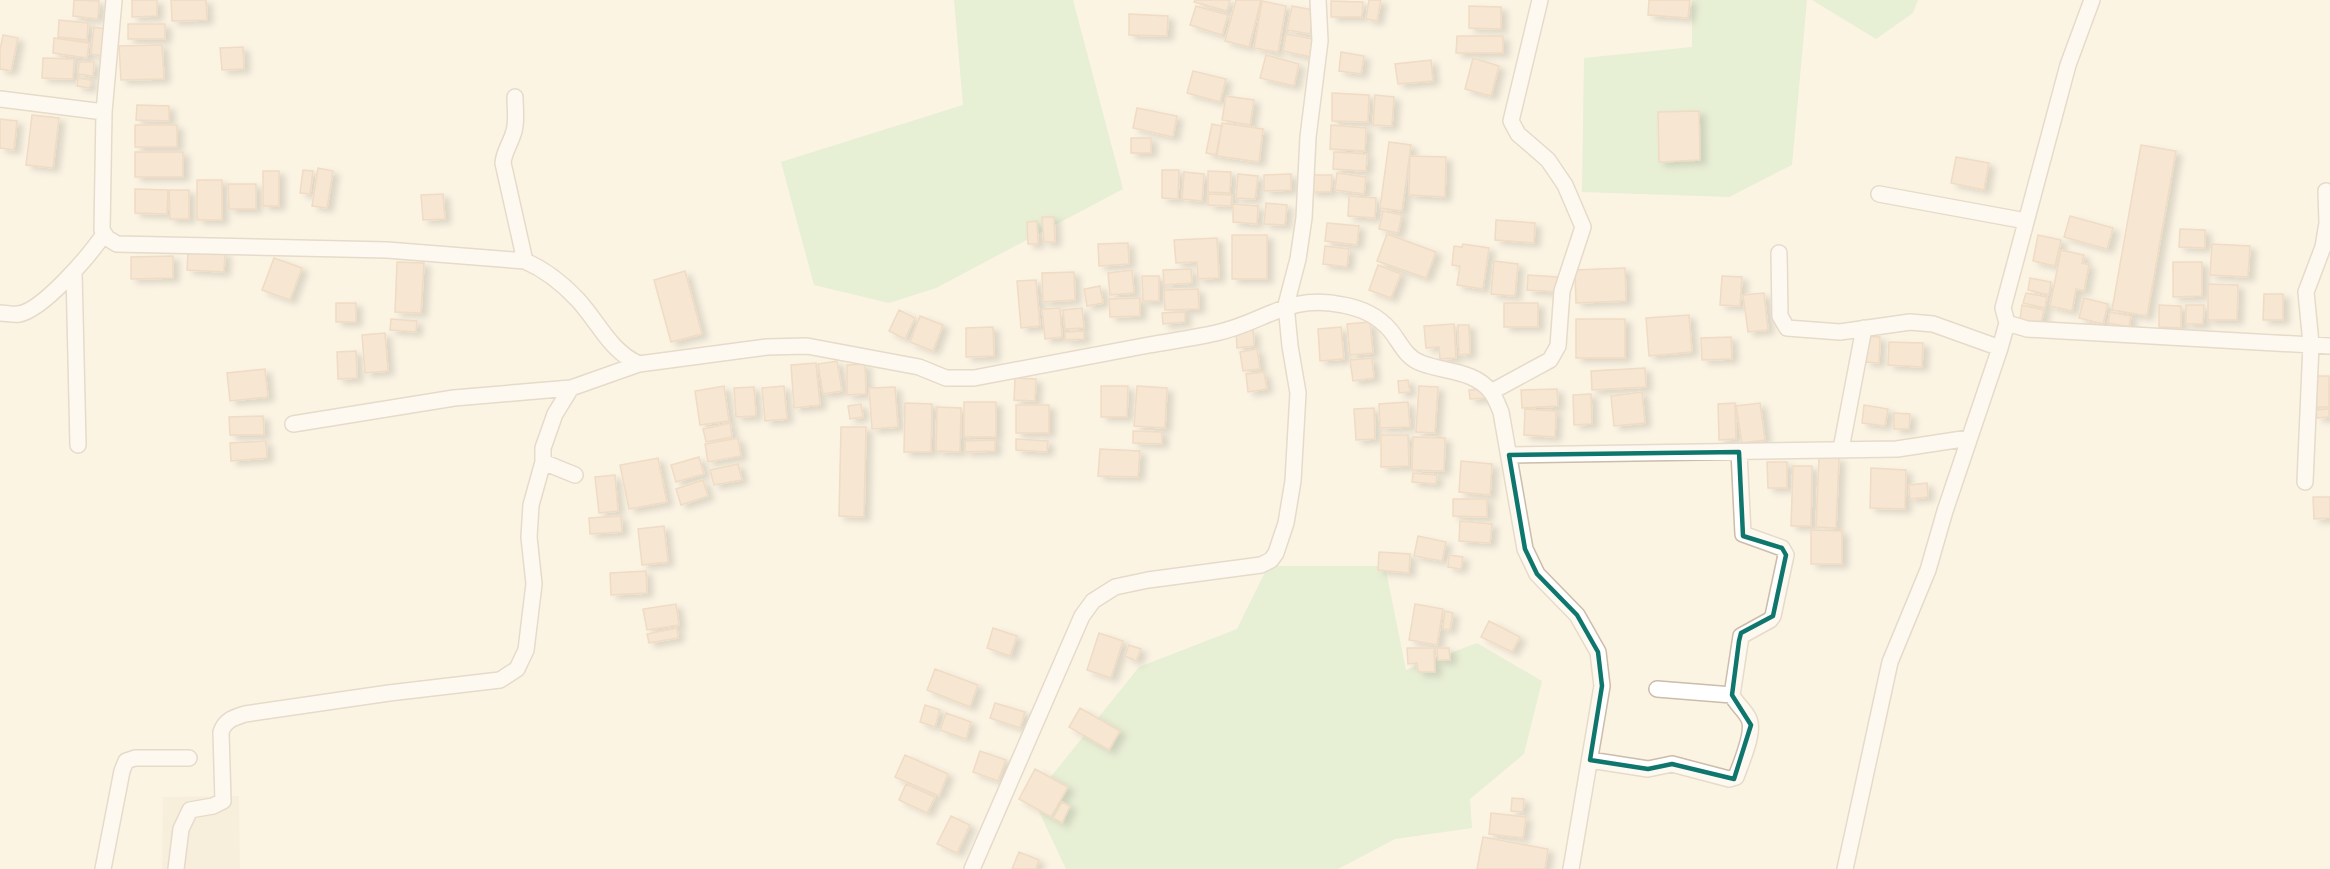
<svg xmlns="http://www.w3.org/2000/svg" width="2330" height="869" font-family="'Space Grotesk',sans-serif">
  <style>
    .residential { fill: #f3e6d2 }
    .green { fill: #cfe8c2 }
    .building { fill: #f0d5bc; stroke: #e2bd9d; stroke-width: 1.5; filter: url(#shadow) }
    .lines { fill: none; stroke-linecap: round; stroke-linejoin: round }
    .street-casing { stroke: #ccbcaa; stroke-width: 18 }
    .street { stroke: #fff; stroke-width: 15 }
    .marked { fill: none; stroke: #0f766e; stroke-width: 4.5; stroke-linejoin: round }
  </style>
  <defs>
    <filter id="shadow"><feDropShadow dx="6" dy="4" stdDeviation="3" flood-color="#0004"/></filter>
  </defs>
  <rect width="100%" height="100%" fill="#fbf4e3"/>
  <path class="residential" d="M239,796L240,869H162L163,797Z"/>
  <path class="green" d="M954,0H1073L1123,189L936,288L889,303L814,285L781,162L963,105Z
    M1692,0H1807L1792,165L1729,197L1582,192L1584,58L1692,47Z
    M1812,0H1918L1913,13L1876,39Z
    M1268,566H1385L1406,670L1477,643L1542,681L1524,754L1470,799L1472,828L1395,839L1338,869H1066L1033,799L1139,667L1237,629Z"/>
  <path class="building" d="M74,0L99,1L98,19L73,16Z
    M132,0H157V16L132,17Z
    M171,0H206L207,20L172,21Z
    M1195,0H1230L1227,11L1194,2Z
    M1236,0H1261L1249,47L1225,41Z
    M1369,0H1381L1377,21L1366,19Z
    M1649,0H1690L1688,18L1648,15Z
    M1262,1L1286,6L1278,52L1254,48Z
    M1331,1L1363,2L1362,17H1331Z
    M1196,6L1228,15L1222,35L1190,25Z
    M1292,6L1314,10L1310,34L1287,30Z
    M1469,6L1501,7V29L1469,28Z
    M1129,14L1168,16L1167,36L1129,35Z
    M59,20L88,23L87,40L58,37Z
    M128,24H165V39H128Z
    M94,27L105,29L102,56L91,54Z
    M1286,34L1314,39L1311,57L1283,51Z
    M3,35L18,38L11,71L0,69V50Z
    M1457,36H1503V53H1456Z
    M54,38L89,43L87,58L53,53Z
    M162,45L164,79L121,80L119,46Z
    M243,47L244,69L222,70L220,48Z
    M1341,52L1364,56L1361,74L1339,71Z
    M1266,55L1299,64L1294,86L1260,78Z
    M43,58L74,59L73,79L42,78Z
    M1473,58L1499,66L1491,96L1465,89Z
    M1431,60L1433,81L1398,84L1395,64Z
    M79,62H94L93,76L78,74Z
    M1193,71L1226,79L1220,102L1187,93Z
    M78,78L91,80L90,88L77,86Z
    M1332,93L1369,95L1368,122L1332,121Z
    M1375,95L1394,97L1392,126L1373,125Z
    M1226,96L1254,100L1250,125L1222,120Z
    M137,105L169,106V121L136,120Z
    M1137,108L1177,116L1173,137L1133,128Z
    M1699,111L1700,160L1659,162L1658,112Z
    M32,115L59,118L53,168L26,165Z
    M0,119L17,121L14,150L0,148Z
    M1222,123L1263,129L1259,162L1217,156Z
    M1212,124L1222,126L1216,155L1206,153Z
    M135,125H177V147H135Z
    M1331,125L1366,128L1365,151L1330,149Z
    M1131,138H1151V153H1131Z
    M1389,142L1411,145L1402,211L1380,208Z
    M2141,145L2176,151L2147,316L2112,310Z
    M135,152H183V177H135Z
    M1334,152L1367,154L1366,171L1333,169Z
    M1410,156L1446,157L1445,197L1409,195Z
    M1956,157L1989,163L1984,190L1951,183Z
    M318,168L333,171L327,208L312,206Z
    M303,170L313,171L310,194L300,193Z
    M1162,170H1179L1178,199L1162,198Z
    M263,171H279V206H263Z
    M1208,171L1231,172L1230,193L1208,192Z
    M1184,172L1204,174L1202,201L1182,199Z
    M1337,173L1366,177L1364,194L1335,190Z
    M1238,174L1258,176L1255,199L1236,198Z
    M1291,174V190L1264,191V175Z
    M1310,175H1332L1331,192H1310Z
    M197,180H222V220H197Z
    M228,184H256V209H229Z
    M135,189L168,190L167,214L135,213Z
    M169,190H189V219H170Z
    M443,194L445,219L423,220L421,195Z
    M1208,194L1232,195L1231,206L1208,205Z
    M1349,196L1376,198L1375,218L1348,216Z
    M1266,203L1287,205L1285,225L1264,224Z
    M1233,204L1258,206L1257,224L1233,222Z
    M1383,211L1402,215L1398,233L1379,229Z
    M2070,216L2113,228L2107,249L2064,237Z
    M1042,217H1054L1055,242H1044Z
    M1496,220L1535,223L1534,243L1495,240Z
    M1037,221L1038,244H1028L1027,222Z
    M1327,223L1359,226L1357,245L1325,241Z
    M2180,229L2205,230V248L2179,247Z
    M1387,234L1436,252L1426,278L1377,261Z
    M1232,235H1267V279H1232Z
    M2038,235L2061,240L2055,266L2033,261Z
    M1217,238L1219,278L1198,279L1197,262L1176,263L1174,240Z
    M1128,243L1129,264L1099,266L1098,244Z
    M1463,244L1489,248L1483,289L1457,285L1460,266L1452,265L1454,246L1462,247Z
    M2212,244L2250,246L2248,277L2210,275Z
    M1325,246L1349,249L1347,267L1323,264Z
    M2061,250L2084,255L2082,263L2089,265L2084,291L2076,289L2072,311L2050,306Z
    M188,251L225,253L224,272L187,270Z
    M173,256V278L131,279V257Z
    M274,258L302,268L290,300L262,290Z
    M1494,261L1518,264L1515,296L1491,294Z
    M397,262L424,263L421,313L395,312Z
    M2173,262H2202V296L2173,297Z
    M1378,265L1401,274L1391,298L1369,290Z
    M1625,268L1626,301L1576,303L1575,270Z
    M1191,269L1192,283L1164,285L1163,270Z
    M1132,270L1134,293L1110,295L1108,273Z
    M685,271L702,334L671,342L654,280Z
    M1074,272L1075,300L1043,302L1042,273Z
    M1528,275L1558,277V292L1527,290Z
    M1142,276H1159V301H1143Z
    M1722,276L1742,277L1740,306L1720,305Z
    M2030,278L2051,282L2049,295L2028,290Z
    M1036,280L1040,326L1021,328L1017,281Z
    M2208,284L2238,285L2237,320H2208Z
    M1100,286L1103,303L1087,306L1084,289Z
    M1198,289L1199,309L1165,310L1164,290Z
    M1764,293L1768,330L1748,332L1743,295Z
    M2026,293L2047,297L2045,308L2023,303Z
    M2264,294H2283V320H2263Z
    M1140,298V316L1110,317L1109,299Z
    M2084,298L2108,304L2103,324L2079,318Z
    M336,303H356V322H336Z
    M1504,303H1538V327H1504Z
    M2022,305L2044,310L2041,324L2020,320Z
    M2159,305L2181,306V328L2159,327Z
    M2186,305H2204L2203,324H2186Z
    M1060,308L1062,337L1045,339L1042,309Z
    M1082,308L1084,328L1065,329L1063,310Z
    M899,310L915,318L905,339L889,331Z
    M1185,312V322L1163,324L1162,313Z
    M2110,312L2131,316L2129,327L2108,323Z
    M1689,315L1692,352L1649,356L1646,318Z
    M920,316L943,325L933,351L910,342Z
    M391,319L417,321L416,332L390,330Z
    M1576,319H1625V358H1576Z
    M1370,322L1373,353L1350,355L1347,324Z
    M1454,324L1456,358L1440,359L1439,347L1426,348L1424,326Z
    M1458,325H1469L1470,354L1459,355Z
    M993,327L994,356L966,357V328Z
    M1341,327L1344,359L1320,361L1318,329Z
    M1253,330L1254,346L1237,348L1236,331Z
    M1084,331V339L1065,340V332Z
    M385,333L388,371L365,373L362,335Z
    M1867,336L1880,337L1879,363L1865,362Z
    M1731,337L1732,359L1702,360L1701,338Z
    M1889,342L1923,343L1922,367L1888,365Z
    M1257,349L1260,369L1243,371L1240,352Z
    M356,351L357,378L338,379L337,352Z
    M1372,358L1374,378L1353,381L1350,360Z
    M837,361L842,391L823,394L818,364Z
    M816,363L820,405L794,408L791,365Z
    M865,364L866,394L847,395V365Z
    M1645,368L1646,387L1592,390L1591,371Z
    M265,369L268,397L230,401L227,373Z
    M1264,372L1267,389L1248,392L1246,374Z
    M2310,376H2329V407H2310Z
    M1015,378L1036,379L1035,401L1014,400Z
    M1408,380L1410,392L1399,393L1398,381Z
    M724,386L729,421L700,425L695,391Z
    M784,386L787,419L765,421L762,388Z
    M1101,386H1128L1127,417H1101Z
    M1137,386L1167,388L1165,428L1134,426Z
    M1419,386L1438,387L1435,433L1416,432Z
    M754,387L756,416L736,417L734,388Z
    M895,387L898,427L872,429L869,388Z
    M1484,389L1485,398L1470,399L1469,390Z
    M1557,389L1558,406L1522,408L1521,390Z
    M1642,392L1645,423L1614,426L1611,396Z
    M1591,394L1592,424L1574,425L1573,395Z
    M964,402H996V437H964Z
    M1408,402L1410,427L1380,428L1379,404Z
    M905,403L932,404L931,452H904Z
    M1735,403L1736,439L1719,440L1718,404Z
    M1760,403L1765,440L1742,443L1736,406Z
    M861,404L863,417L850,419L848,406Z
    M1016,405H1049V433H1016Z
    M1864,405L1888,409L1885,426L1862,423Z
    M937,407L961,408L960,452L936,451Z
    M1374,408L1375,439L1356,440L1354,409Z
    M1525,409L1556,411L1555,437L1524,435Z
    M2329,409V417L2317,418L2316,410Z
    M1894,413L1910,414L1909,429H1894Z
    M263,416L264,435H230L229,417Z
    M730,423L732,437L706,442L703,429Z
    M841,427H866L864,517L839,516Z
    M1133,431L1162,432V444L1133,443Z
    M1381,435H1408L1409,466L1381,467Z
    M1413,437L1445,438L1444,471L1412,470Z
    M738,438L741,456L708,462L705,444Z
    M1016,439L1048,441L1047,452L1016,450Z
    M995,440V451L965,452V441Z
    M266,441L267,458L231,461L230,443Z
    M1100,449L1140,451L1138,477L1098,476Z
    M699,457L704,474L676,482L671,465Z
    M1819,457L1839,458L1836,528L1816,527Z
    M658,458L667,502L629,509L620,465Z
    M1461,461L1492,464L1490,495L1459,492Z
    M1767,462H1787V488H1768Z
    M738,464L742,480L714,485L710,470Z
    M1793,466H1812L1811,526H1791Z
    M1871,468L1906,470L1905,509L1870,508Z
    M1413,473L1437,475L1436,484L1412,482Z
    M615,475L618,511L599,513L595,477Z
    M703,480L708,496L681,505L676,489Z
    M1927,483L1928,497L1910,499L1909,485Z
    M2313,497H2330V518L2314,519Z
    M1453,499H1487V517L1453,516Z
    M621,516L622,532L590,534L589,518Z
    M1460,521L1492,524L1490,543L1459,541Z
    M664,526L668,562L642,565L638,529Z
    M1811,530L1842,531V564H1811Z
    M1418,536L1446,542L1442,561L1414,556Z
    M1379,552L1410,554L1409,573L1378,570Z
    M1449,555L1463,557L1461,569L1448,567Z
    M646,571L647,593L611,595L610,573Z
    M676,604L679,625L647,630L643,609Z
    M1415,604L1443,609L1437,645L1409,640Z
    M1445,611L1453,613L1450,630L1443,629Z
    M1489,621L1520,637L1512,652L1481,637Z
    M677,628L678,638L649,643L647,634Z
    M993,628L1017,636L1010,656L987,648Z
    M1099,633L1123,641L1111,678L1087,670Z
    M1129,645L1141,649L1136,661L1125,656Z
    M1407,648H1434L1435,672H1418L1417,663L1408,664Z
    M1437,648H1449L1450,660H1438Z
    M935,669L978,685L970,707L927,690Z
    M995,703L1025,712L1020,728L990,718Z
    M925,705L940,710L935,727L920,722Z
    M1080,708L1120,731L1109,750L1069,727Z
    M946,713L971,722L966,739L940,730Z
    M980,751L1006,760L998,781L973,772Z
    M905,755L948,774L939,796L895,777Z
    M1035,769L1068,787L1051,817L1019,799Z
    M906,784L935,797L927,813L899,800Z
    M1512,798L1524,799L1523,812L1511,811Z
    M1062,802L1070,806L1062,823L1053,818Z
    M1491,813L1526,817L1523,838L1489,834Z
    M951,816L970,825L957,853L937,844Z
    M1483,837L1548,849L1545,869H1477Z
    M1019,852L1039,860L1036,869H1012Z"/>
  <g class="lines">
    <defs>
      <path id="street" d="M515,97C515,108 517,121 514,131C511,143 504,151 503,163L525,261
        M0,99L104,112L102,230L107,238L117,244L387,250L525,261C546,270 562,283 578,300C599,323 610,351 639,364L767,347L807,346L919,367L946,378H974C1032,367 1090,356 1149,345C1171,341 1194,338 1216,333C1264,323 1288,293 1343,305C1360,308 1378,316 1390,330C1400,342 1405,357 1421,363C1443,372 1475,370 1491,392C1496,398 1498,406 1501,412L1525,549L1537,574L1577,615L1598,652L1602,686L1571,869
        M104,112L114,0
        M1879,194L2026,221
        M1779,253L1780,316L1787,328L1840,332L1910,322L1933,324L2000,348
        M74,271L78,445
        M0,313C6,313 13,315 19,314C43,310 90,255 104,234
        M2007,323L2027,329L2330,346
        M1491,392L1550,360L1558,346L1562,291L1583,227L1565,185L1548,160L1518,134L1511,121L1540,0
        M293,424L454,398L571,388
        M1841,449L1864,328
        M1509,455L1897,449L1969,438
        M575,475L543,462V448L555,414L571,388L639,364
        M2305,482L2311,344L2306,292L2323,247L2327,223L2326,191
        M1657,689L1732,695
        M1590,760L1648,769L1672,764L1729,779L1736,777C1741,763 1755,732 1749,719C1745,710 1736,704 1732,695L1741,636L1770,620L1773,616L1786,555L1782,548L1743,534L1739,452
        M103,869L122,771L126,761L135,758H189
        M176,869L181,829L190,810L213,806L223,801L221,732C225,720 233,718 245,714L389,693L500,680L517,669L526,650L534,584L529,537L531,505L543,462
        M972,869L1082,616L1093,601L1115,587L1148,580L1261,565L1271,560L1276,553L1286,523L1293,481L1298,393L1290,346L1286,305L1298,259L1304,218L1308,137L1320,41L1318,0
        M1845,869L1890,662L1928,570L1945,511L2000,348L2007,323L2003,308L2068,65L2092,0"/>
    </defs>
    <use href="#street" class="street-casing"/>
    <use href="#street" class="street"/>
  </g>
  <path d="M0 0H2330V869H0ZM1739,452L1743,536L1782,548L1786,555L1773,616L1741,633L1739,641L1732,695L1751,725L1734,779L1672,764L1648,769L1590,760L1602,686L1598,652L1577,615L1537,574L1525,549L1509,455Z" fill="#fbf4e3" fill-opacity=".55" fill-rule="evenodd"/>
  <path class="marked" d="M1739,452L1743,536L1782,548L1786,555L1773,616L1741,633L1739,641L1732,695L1751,725L1734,779L1672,764L1648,769L1590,760L1602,686L1598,652L1577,615L1537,574L1525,549L1509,455Z"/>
</svg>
